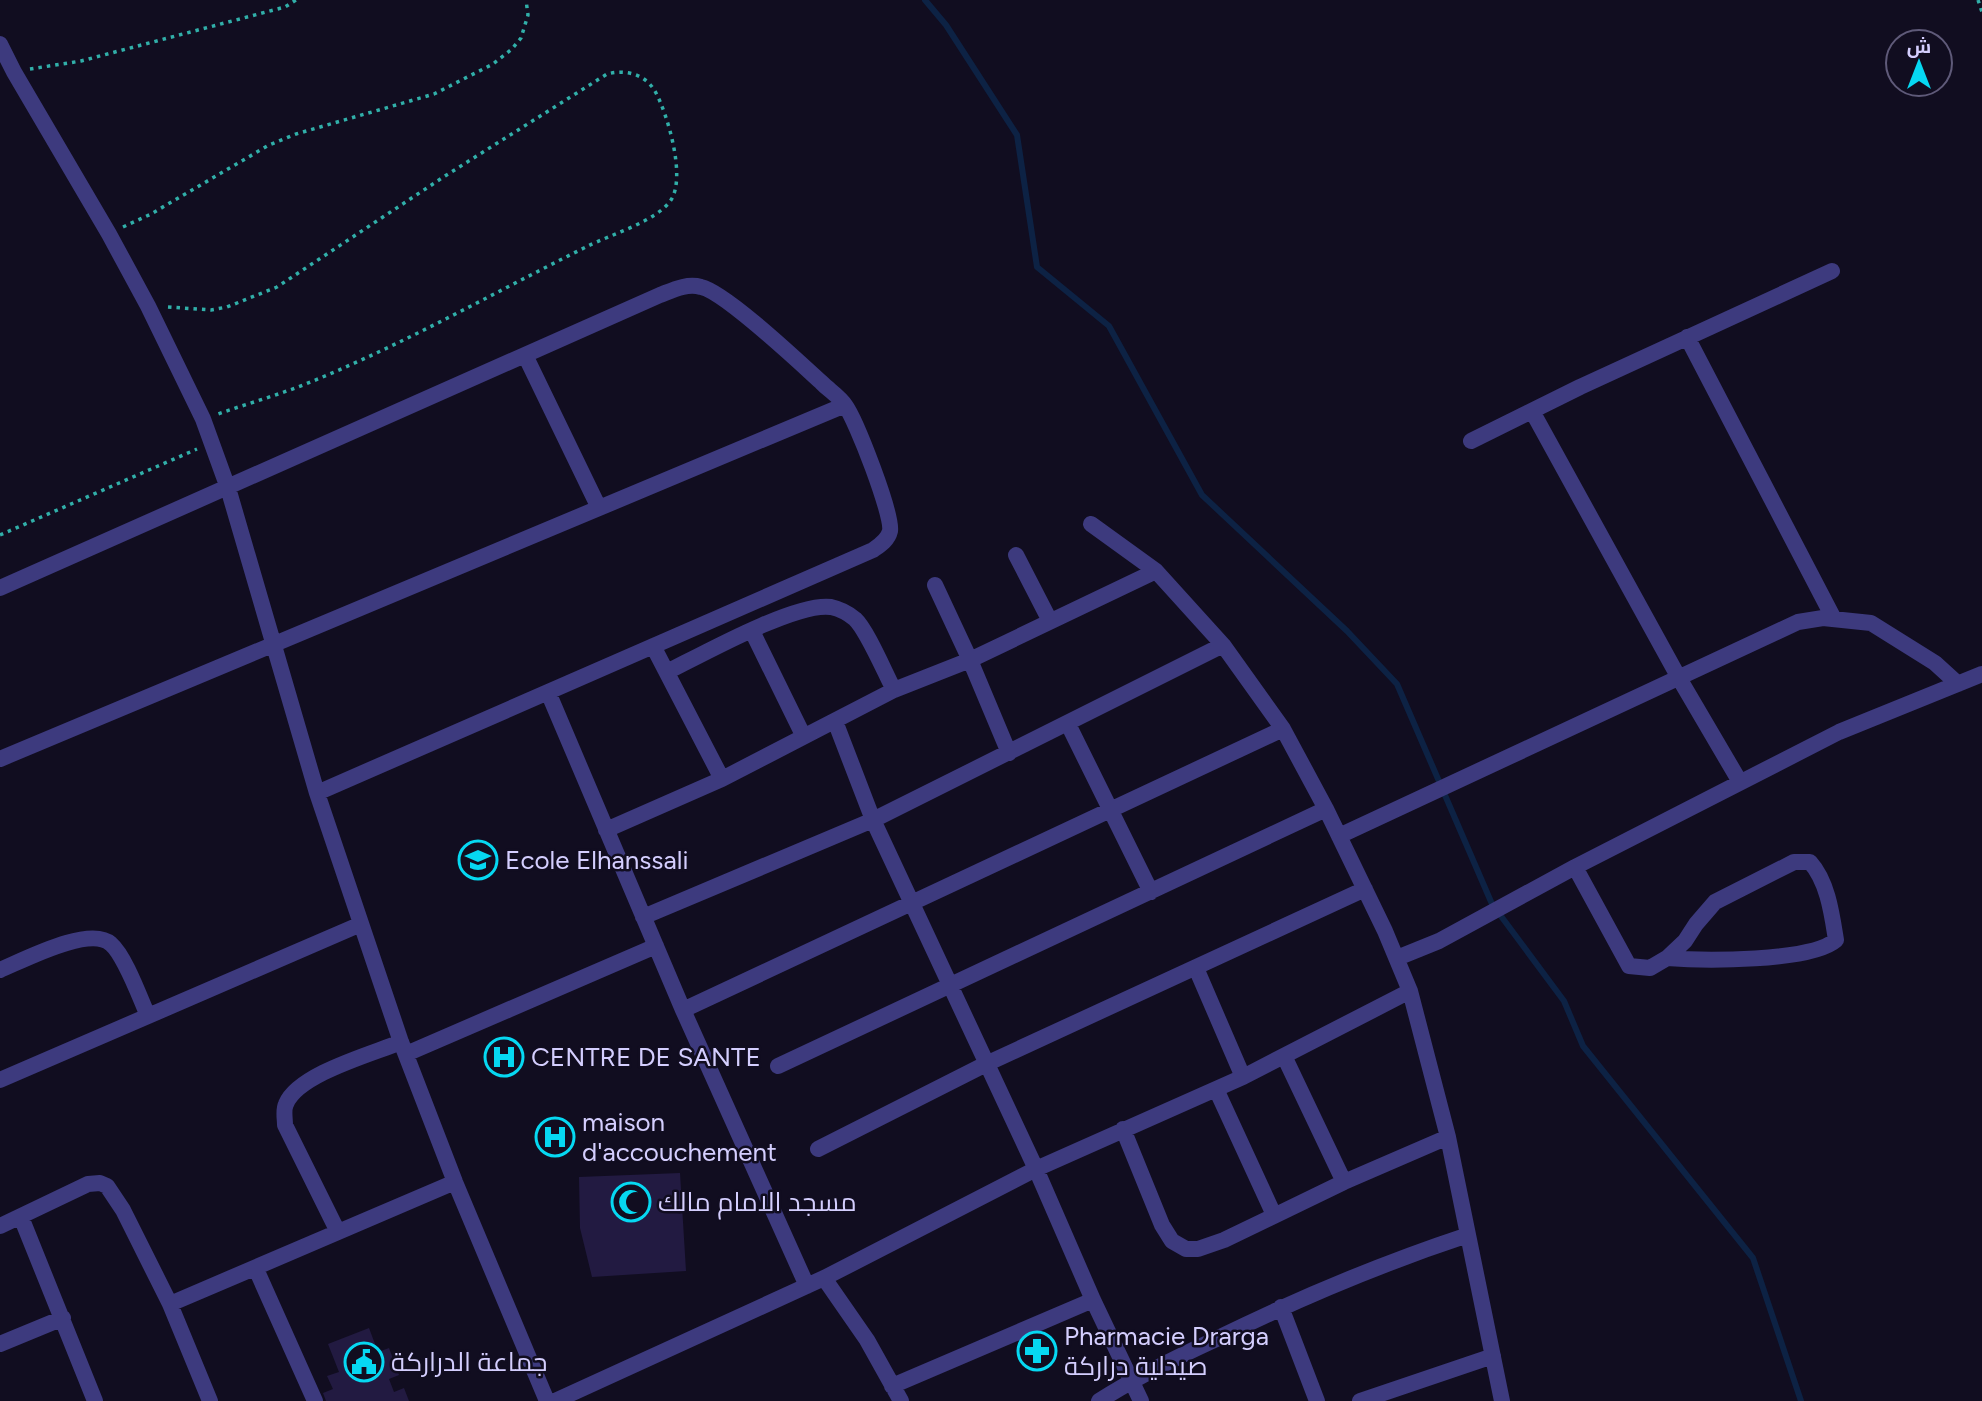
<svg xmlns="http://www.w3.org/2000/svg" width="1982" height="1401" font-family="Figtree,Cairo,sans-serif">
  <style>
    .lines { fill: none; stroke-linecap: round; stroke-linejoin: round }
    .stream { stroke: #0d2244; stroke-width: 6 }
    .building { fill: #221a41 }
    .path { stroke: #31afa9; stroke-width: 3.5; stroke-dasharray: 3.5 5; stroke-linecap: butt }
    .street { stroke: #3d3a7e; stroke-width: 16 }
    .labels { text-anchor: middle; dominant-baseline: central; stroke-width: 5; stroke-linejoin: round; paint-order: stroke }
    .poi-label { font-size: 26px; fill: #d4cefe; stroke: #110d20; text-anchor: start }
  </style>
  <rect width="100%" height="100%" fill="#110d20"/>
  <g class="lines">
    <path class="stream" d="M925,0L946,25L1017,135L1037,267L1109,326L1202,495L1347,631L1397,684L1492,904L1564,1001L1583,1046L1753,1258L1801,1401"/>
  </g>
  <path class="building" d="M680,1173L686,1271L592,1277L580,1228L579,1177Z
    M369,1328L378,1352L389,1348L399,1375L389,1379L394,1392L404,1388L409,1401H326L323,1393L333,1389L327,1376L339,1372L328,1344Z"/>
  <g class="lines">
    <path class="path" d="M1978,0L1982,12
      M30,69L81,61L285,7L296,0
      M123,227L151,214L269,145L296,134L434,94L493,64L512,49L521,38L528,15L526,0
      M168,307L211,310L227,307L277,287L445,176L607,74C626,69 646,74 656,93C668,116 686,177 671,200C657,221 612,234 588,246C497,291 408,342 313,381C282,394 249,403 218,414
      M0,535L197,449"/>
    <path class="street" d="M0,44L14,72L109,234L148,306L203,419L228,488L317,793L401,1042L455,1182L547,1401
      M1687,337L1834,619
      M525,355L599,508
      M1532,411L1679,678L1740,782
      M1471,441L1580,387L1832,271
      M1091,524L1156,571L1223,645L1283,729L1326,809L1385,931L1410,991L1448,1137L1502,1401
      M1016,555L1050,621
      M935,585L970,660L1009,753
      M0,588L660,295C673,290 687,283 701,287C725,292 800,363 822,383C829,390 840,397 845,405C856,420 893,515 890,531C888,540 880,545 873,550L317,793
      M752,631L803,735
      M653,646L722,779
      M667,672C701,655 796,602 831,607C840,609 848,613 855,619C867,630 885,673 894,690
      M548,692L683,1010L807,1286
      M835,721L873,820L1036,1169L1093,1300L1141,1401
      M1068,724L1151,892
      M0,759L845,405
      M606,830L722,779L894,690L970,660L1156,571
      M1339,836L1798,622L1823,618L1871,623L1935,663L1958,684
      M1575,867L1629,966L1650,968L1667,958L1685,941L1696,924L1715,902L1794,862H1810C1828,882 1832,915 1836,940C1811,962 1702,961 1667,958
      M643,917L873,820L1223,645
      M1397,958L1439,941L1575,867L1839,732L1982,674
      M1196,968L1243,1077
      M0,970C24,960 90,925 111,944C125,956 140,998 148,1016
      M683,1010L1283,729
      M406,1054L656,946
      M1284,1056L1344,1182
      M778,1066L1326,809
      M0,1080L361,924
      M1216,1089L1274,1215
      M1123,1129L1162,1225L1172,1241L1186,1249H1198L1224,1240L1344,1182L1448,1137
      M818,1149L986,1064L1365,889
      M21,1217L95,1401
      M0,1226L88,1184L100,1183L107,1186L123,1210L170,1304L210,1401
      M338,1232L285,1125C285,1118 283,1110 286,1104C298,1074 372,1054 401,1042
      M256,1269L315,1401
      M824,1278L867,1340L901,1401
      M170,1304L455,1182
      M1281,1307L1317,1401
      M0,1344L63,1318
      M892,1386L1093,1300
      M555,1401L824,1278L1036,1169L1243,1077L1410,991
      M1099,1401C1135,1378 1173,1359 1212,1341C1295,1300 1380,1264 1468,1235
      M1360,1401L1493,1356"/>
  </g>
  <defs>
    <symbol id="school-ring" viewBox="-11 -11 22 22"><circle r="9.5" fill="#110d20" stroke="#06d8f2" stroke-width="1.5"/><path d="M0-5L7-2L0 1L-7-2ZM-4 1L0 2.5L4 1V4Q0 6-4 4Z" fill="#06d8f2"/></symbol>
    <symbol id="hospital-ring" viewBox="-11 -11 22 22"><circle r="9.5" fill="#110d20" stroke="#06d8f2" stroke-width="1.5"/><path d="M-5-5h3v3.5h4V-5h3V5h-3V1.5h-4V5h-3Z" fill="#06d8f2"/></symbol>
    <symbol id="mosque-ring" viewBox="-11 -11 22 22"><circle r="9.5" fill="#110d20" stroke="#06d8f2" stroke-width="1.5"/><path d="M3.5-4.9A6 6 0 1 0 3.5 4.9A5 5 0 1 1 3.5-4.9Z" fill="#06d8f2"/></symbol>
    <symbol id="pharmacy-ring" viewBox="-11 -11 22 22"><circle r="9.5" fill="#110d20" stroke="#06d8f2" stroke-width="1.5"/><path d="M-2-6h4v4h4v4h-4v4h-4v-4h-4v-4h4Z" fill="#06d8f2"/></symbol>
    <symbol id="civic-ring" viewBox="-11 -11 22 22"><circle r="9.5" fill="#110d20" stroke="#06d8f2" stroke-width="1.5"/><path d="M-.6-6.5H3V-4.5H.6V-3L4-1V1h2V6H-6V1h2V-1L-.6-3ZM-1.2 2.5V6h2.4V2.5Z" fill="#06d8f2"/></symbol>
  </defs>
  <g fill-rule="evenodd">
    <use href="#school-ring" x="456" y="838" width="44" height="44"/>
    <use href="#hospital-ring" x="482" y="1035" width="44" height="44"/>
    <use href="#hospital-ring" x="533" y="1115" width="44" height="44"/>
    <use href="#mosque-ring" x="609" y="1180" width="44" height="44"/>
    <use href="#pharmacy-ring" x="1015" y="1329" width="44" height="44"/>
    <use href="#civic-ring" x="342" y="1340" width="44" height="44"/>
  </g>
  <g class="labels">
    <g class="poi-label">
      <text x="505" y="860">Ecole Elhanssali</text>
      <text x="531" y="1057">CENTRE DE SANTE</text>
      <text x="582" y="1122">maison<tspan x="582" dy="30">d'accouchement</tspan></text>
      <text x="658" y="1202">مسجد الامام مالك</text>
      <text x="1064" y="1336">Pharmacie Drarga<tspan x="1064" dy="30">صيدلية دراركة</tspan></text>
      <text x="391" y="1362">جماعة الدراركة</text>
    </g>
  </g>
  <g transform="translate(1919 63)"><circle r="33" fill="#110d20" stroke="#5f5a79" stroke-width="2"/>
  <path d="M0-5L12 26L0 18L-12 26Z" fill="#06d8f2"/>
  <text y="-10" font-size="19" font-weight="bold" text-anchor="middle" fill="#d4cefe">ش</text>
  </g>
</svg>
